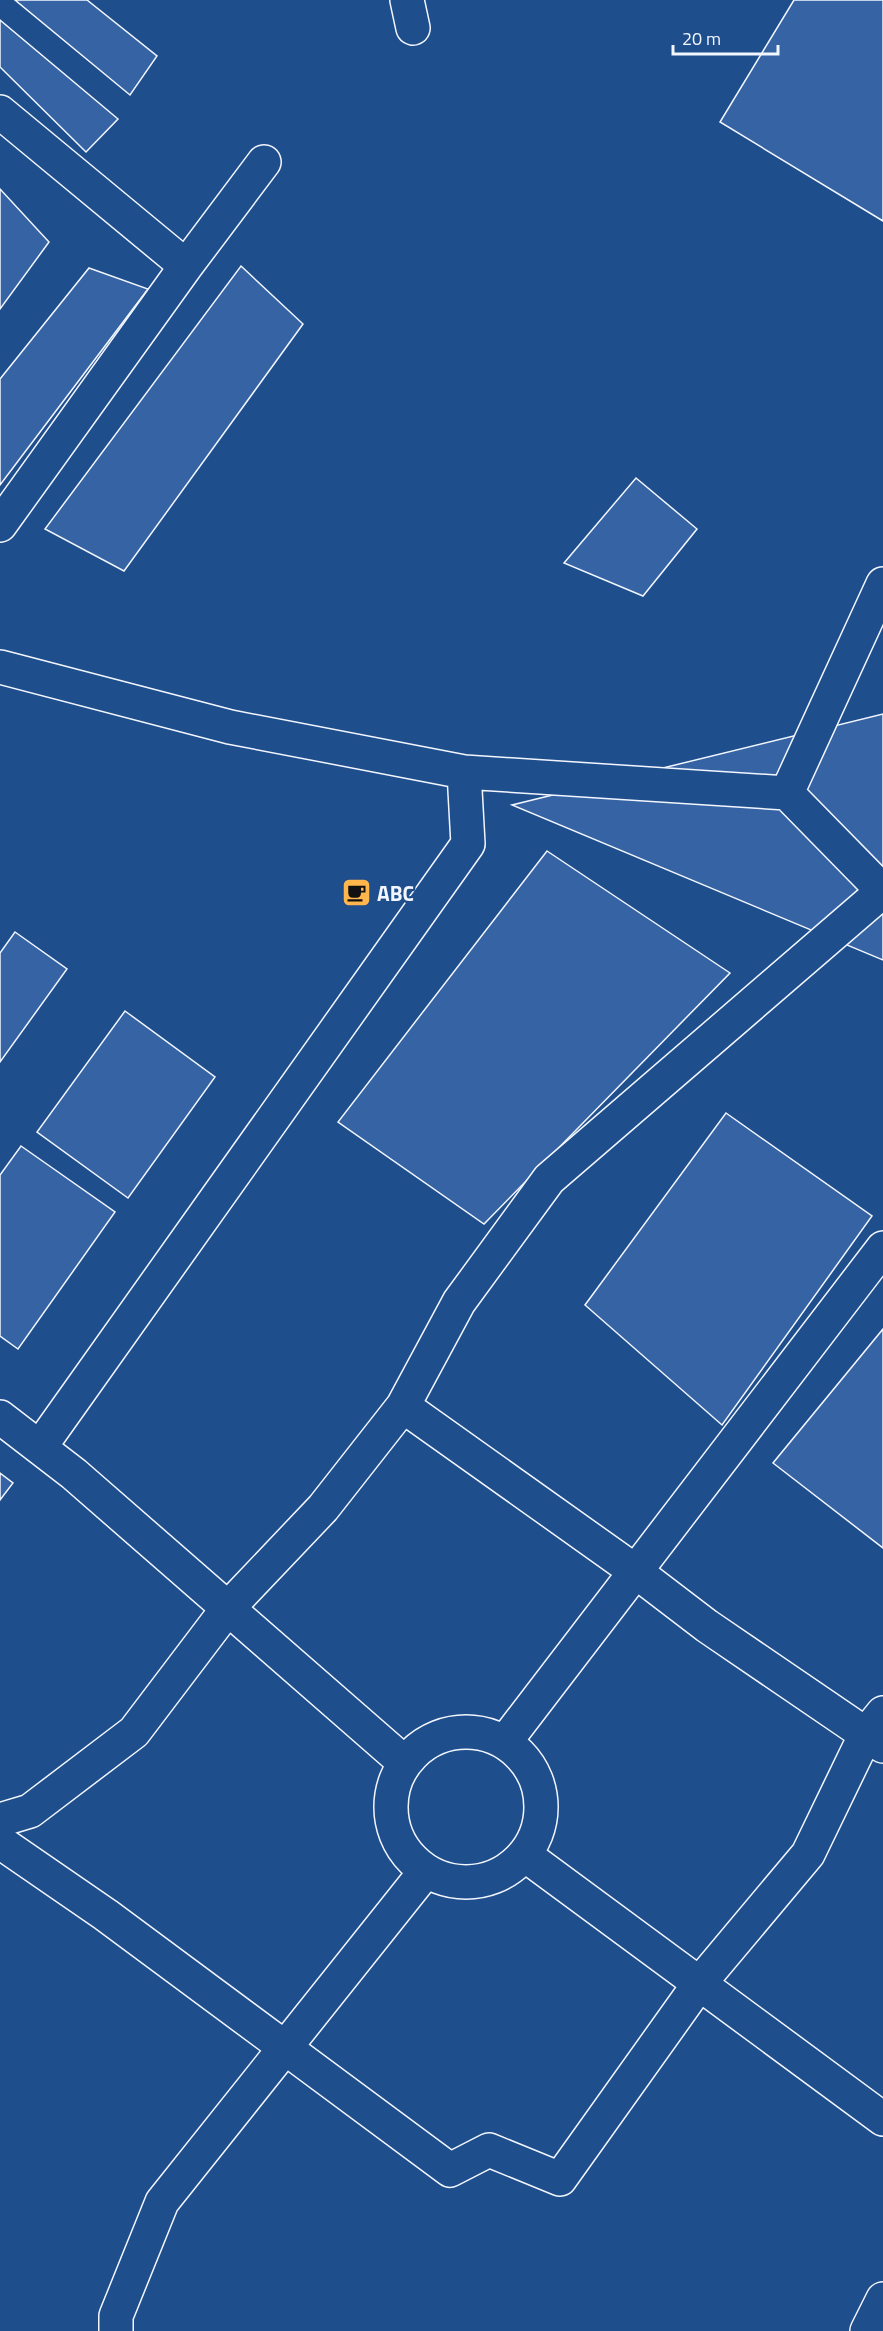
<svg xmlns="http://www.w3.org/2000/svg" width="883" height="2331" font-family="'Titillium Web',sans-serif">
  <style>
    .building { fill: #3563a3; stroke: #f2f6ff; stroke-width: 1.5 }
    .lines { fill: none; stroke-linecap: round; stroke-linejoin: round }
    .minor-casing { stroke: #f2f6ff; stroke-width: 36 }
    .minor { stroke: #1f4e8c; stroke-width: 33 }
    .labels { text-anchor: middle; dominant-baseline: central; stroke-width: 4.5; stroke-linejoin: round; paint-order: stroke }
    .poi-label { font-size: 21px; font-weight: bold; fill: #f2f6ff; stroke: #1f4e8c; text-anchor: start }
  </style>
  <rect width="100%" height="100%" fill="#1f4e8c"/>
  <path class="building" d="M15,0H87L157,56L130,95Z
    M794,0H883V221L720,122Z
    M0,20L118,119L86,152L0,67Z
    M0,189L49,242L0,309Z
    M241,266L303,324L124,571L45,529Z
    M89,268L148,289L0,485V379Z
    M636,478L697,529L643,596L564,563Z
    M883,714V960L512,805Z
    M547,851L730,973L484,1224L338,1122Z
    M15,932L67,969L0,1062V953Z
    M125,1011L215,1077L128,1198L37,1132Z
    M726,1113L872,1216L722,1425L585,1305Z
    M21,1146L115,1212L18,1349L0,1336V1175Z
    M883,1329V1548L773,1463Z
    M0,1473L13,1483L0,1500Z"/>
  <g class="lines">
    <defs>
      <path id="minor" d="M407,0L413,28
        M0,112L186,266
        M0,525L186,266L264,162
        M0,667L230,727L464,772L787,793L883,891
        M787,793L883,584
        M403,1406L635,1571L707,1626L883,1746
        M0,1417L74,1474L405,1763
        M40,1447L468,844L464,772
        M391 1807a75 75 0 1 1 150 0a75 75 0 1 1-150 0Z
        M505,1742L883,1248
        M0,1820L30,1811L134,1732L228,1608L323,1508L403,1406L459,1302L549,1179L883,891
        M0,1842L106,1915L450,2170L489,2150L560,2179L699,1984L808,1854L866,1734L883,1713
        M525,1855L883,2119
        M116,2331V2316L162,2202L425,1872
        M867,2331L883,2299"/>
    </defs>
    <use href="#minor" class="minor-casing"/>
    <use href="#minor" class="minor"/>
  </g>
  <defs>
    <symbol id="cafe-square" viewBox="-11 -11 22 22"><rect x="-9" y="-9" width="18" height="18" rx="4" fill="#ffb74d" stroke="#1f4e8c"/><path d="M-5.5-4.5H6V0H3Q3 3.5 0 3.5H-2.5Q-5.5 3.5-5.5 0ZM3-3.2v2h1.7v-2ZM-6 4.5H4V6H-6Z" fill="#111"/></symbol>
  </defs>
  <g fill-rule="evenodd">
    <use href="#cafe-square" x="340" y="876" width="33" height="33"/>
  </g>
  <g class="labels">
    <g class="poi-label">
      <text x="377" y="893">ABC</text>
    </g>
  </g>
  <path d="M673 45v9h105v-9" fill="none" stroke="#f2f6ff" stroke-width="3"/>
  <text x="682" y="45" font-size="18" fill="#f2f6ff" stroke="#1f4e8c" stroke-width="4.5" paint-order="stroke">20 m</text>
</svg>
